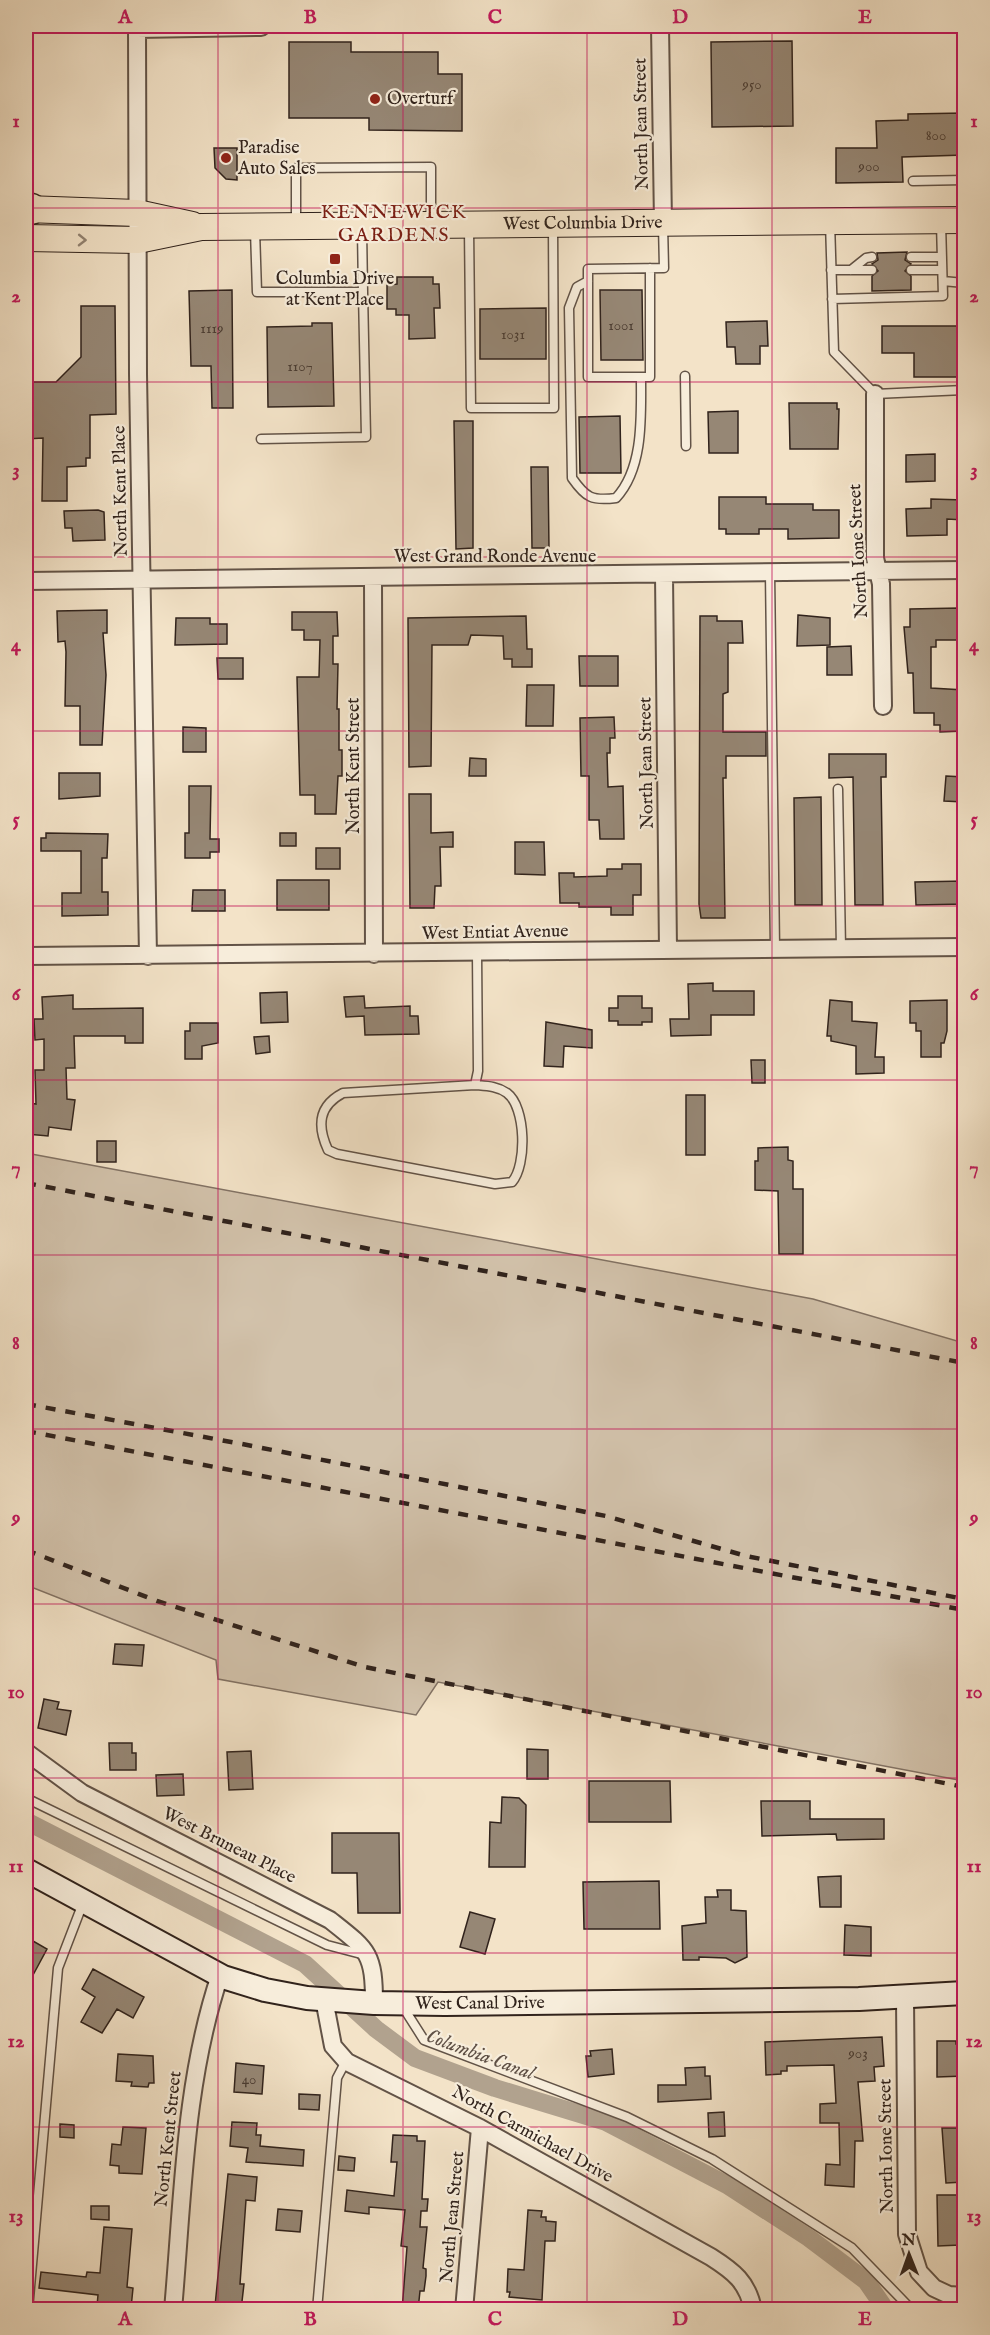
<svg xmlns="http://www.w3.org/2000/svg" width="990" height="2335" font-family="'IM FELL English',serif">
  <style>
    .green { fill: #d2c2ab; stroke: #827264; stroke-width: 1.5 }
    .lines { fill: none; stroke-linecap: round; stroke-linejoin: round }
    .canal { stroke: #b1a28e; stroke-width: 18 }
    .building { fill: #968775; stroke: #31231c; stroke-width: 1.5 }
    .lane-casing { stroke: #625347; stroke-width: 11 }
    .street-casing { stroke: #625347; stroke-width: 20 }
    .secondary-casing { stroke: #31231c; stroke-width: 26 }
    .primary-casing { stroke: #31231c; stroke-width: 28 }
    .highway-casing { stroke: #31231c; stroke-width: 33 }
    .lane { stroke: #f7eddb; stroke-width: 8 }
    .street { stroke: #f7eddb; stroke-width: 16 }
    .secondary { stroke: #f7eddb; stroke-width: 22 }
    .primary { stroke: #f3e3c8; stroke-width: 26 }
    .highway { stroke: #f3e3c8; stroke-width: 30 }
    .rail { stroke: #31231c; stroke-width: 4.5; stroke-dasharray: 10 10; stroke-linecap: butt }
    .oneway { stroke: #928372 }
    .grid { fill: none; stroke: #c2185b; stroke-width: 1.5; stroke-opacity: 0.55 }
    .poi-dot { fill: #8f2418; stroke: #f7eddb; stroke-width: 2 }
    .labels { text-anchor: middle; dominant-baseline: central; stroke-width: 4.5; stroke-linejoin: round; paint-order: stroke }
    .number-label { font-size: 15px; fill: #4a3c32 }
    .poi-label { font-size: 18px; fill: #31231c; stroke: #f7eddb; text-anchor: start }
    .street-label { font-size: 18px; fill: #31231c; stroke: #f7eddb }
    .neighbourhood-label { font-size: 20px; letter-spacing: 1.5px; fill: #7a1f14; stroke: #f7eddb }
    .water-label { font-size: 20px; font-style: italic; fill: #5e4f44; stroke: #f7eddb }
    .neatline { fill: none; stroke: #c2185b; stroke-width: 2 }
    .grid-label { font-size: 20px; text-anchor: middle; font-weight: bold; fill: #c2185b }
  </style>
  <rect width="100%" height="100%" fill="#f3e3c8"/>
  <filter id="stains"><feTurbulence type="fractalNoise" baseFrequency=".00333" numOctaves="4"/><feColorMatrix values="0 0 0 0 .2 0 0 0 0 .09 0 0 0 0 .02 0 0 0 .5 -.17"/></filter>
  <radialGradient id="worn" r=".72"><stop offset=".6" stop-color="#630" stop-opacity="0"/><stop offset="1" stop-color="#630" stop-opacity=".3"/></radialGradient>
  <path class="green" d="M26,1153L813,1299L964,1343V1781L438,1682L416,1715L218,1679L216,1660L26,1585Z"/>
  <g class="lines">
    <path class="canal" d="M26,1821L305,1964L376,2029L415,2058L495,2088L606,2122L727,2185L809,2238L866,2281L886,2310"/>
  </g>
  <path class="building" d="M792,41L793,126L712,127L711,42Z
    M289,42H351V52H438V74H462V131L369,130V118H289Z
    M964,113V155L902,157L903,182L836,183V148H877L876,121L908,120V114Z
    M214,148H237V180L226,179L215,168Z
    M907,252L905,260L911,264L905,271L911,276V290L872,291V276L878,271L872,264L878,260L877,253Z
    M397,277H433V284H439L440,308H434L435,338L409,339V315H396V309H387V285L397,284Z
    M232,290L233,408H212L211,366H191L189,291Z
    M600,290H642L643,360H601Z
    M81,306H115L116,414L90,415V458H86V466L67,467V501H42L43,438L26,439V382H56L81,357Z
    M546,308V359H480V309Z
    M767,321L768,346H760V364H736L735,347H727L726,322Z
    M312,323H332L334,406L268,407L267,327L312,326Z
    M882,326H964V377H914V353H882Z
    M789,403H837V409H839L838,449H790Z
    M738,411V453H709L708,412Z
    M620,416L621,473H580L579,417Z
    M454,421H473V548L456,549Z
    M935,454V481L906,482V455Z
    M531,467H548L549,548H532Z
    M719,497H766V504H813V510H839V538L788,539V529H759V534H726V529H719Z
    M931,499L964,500V520L947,519V535L907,536L906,509L931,508Z
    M98,510L104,512L105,540L73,541L72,528H65L64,511Z
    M959,608V640H936V647H931V688L964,690V731L940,732V725H934V713H914L913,673H908L904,627H910V609Z
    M107,610V633H103L106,675L102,745H80V706H65L66,652L65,641L58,642L57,611Z
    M292,612H337L338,636H333V664H338L337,709H339V750H342V776H338L336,814H315V795H300L297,677H319L320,640H304V630H292Z
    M798,615L830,618V645L797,646Z
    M526,616L527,649H532V667H512V659H504L503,636L471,635L468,645H432L431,766L409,767L408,618Z
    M700,616H717V621H742L743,643H728V692L723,694V732H766V756H726V778H723L725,918H701L699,904Z
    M176,618H210V624H227V644L175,645Z
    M851,646L852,675H827V647Z
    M579,656H618V686H580Z
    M217,658H243V679H218Z
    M527,685H554L553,726H526Z
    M614,717L615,738H610V753H607L608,787L623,786L624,839H600L599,820H589V776H581L580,718Z
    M183,727L206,728V752H183Z
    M829,754H886V777H881L883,905H855L853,777L829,778Z
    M470,758L486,759V776H469Z
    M59,773H100V796L59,799Z
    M946,776L964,777V802L944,801Z
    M189,786H211L210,839H219V852H210V858H185V833H189Z
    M409,794H431V833L453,832V847H440L441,886H435L434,908H410Z
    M821,797L822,905H795L794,798Z
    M46,833L108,834L107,858H102V892H108V915L62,916V893H81V851H41V838H46Z
    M280,833H296V846H280Z
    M515,842H544L545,875L515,874Z
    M316,848H340V869H316Z
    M622,864H641V895H633V915H611V907H579V903H560L559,873H574V877L607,876V869H622Z
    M277,880H329V910H277Z
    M964,881V904L916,905L915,882Z
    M193,890H225V911H192Z
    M713,983V991H754V1015H711V1035L671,1036L670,1019H689L688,984Z
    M287,992L288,1022L261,1023L260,993Z
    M73,995V1009L143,1008V1043H125V1036H74L75,1068H66L67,1099L75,1100L71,1130L49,1127L48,1136L27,1134L30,1103L36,1104L35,1070H44V1039L35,1040L34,1019H43L42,997Z
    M364,996L365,1008L410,1006V1016H418L419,1034L365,1035L364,1016L346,1017L344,997Z
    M618,996H642V1008H652V1022H642V1025H618V1021H609V1008H618Z
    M830,1000L852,1002V1021L877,1023L875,1057H884V1073L856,1074V1046L831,1041V1036H827Z
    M947,1000V1031L944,1043H941V1057H921V1031H916V1023H910V1001Z
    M546,1022L592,1030V1048L564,1046L563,1067L544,1066Z
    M190,1023H218V1043L202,1046V1059H185V1031H190Z
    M269,1036L270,1052L256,1054L254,1037Z
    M751,1060H765V1083H752Z
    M686,1095H705V1155H686Z
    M97,1141H116V1162H97Z
    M788,1147V1160L793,1161V1189H803V1254H779L778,1191L755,1190V1161H758V1148Z
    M115,1644L144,1645L142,1666L113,1664Z
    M44,1699L59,1702L57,1709L71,1711L66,1735L38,1728Z
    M109,1743H132V1753H136V1770H110Z
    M527,1749L548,1750V1779H527Z
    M251,1751L253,1789L229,1790L227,1752Z
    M183,1774L184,1795L157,1796L156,1775Z
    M589,1781H670L671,1822H589Z
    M502,1797L519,1798L526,1805L525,1867H489L490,1822L501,1823Z
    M761,1801H810V1819H884V1839L837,1840L836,1834L762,1836Z
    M332,1833H399L400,1913H358L357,1873H332Z
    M841,1876V1907H820L818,1877Z
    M659,1881L660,1929H584L583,1882Z
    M717,1890H731V1910L746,1911L747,1957L735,1963L726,1958L699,1957V1960H683L682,1926L706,1923L705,1897H718Z
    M470,1912L495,1919L485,1954L460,1947Z
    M845,1925L871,1927V1956L844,1955Z
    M26,1937L47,1949L26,1988Z
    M93,1969L144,1997L133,2018L117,2009L102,2033L81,2022L95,1997L82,1989Z
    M882,2037L884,2066L874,2067L875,2081L858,2082L863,2141H855L854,2187L825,2185L826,2164L840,2165L839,2123H820V2104L836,2103L834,2065L787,2066V2071H781V2074L766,2075L765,2042Z
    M937,2041H956V2044H963L964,2076L937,2077Z
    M612,2049L614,2074L588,2077L586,2056H591L590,2051Z
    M118,2054L153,2056L154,2083H149L148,2087L131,2086L132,2082L116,2081Z
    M236,2063L264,2066L262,2094L234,2092Z
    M705,2067V2076H710L711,2099L658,2102V2085H686L685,2068Z
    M299,2094L320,2095L319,2110L299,2109Z
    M724,2112L725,2136L709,2137L708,2113Z
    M232,2122L257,2123L256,2135H261L260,2146L304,2150L303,2166L246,2162L248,2148L230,2146Z
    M60,2124L74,2125V2138L60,2137Z
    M123,2127L146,2128L142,2174L119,2173V2166L110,2165L112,2144L121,2145Z
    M942,2128H964V2182L946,2183Z
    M393,2135L417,2136V2141H425L422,2199H428L427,2211H421L420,2227H427L423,2268L426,2269V2276L424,2291H420L418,2310H402L407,2247L401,2246L405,2210L369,2207V2214L345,2211L347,2190L394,2196L397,2162H391Z
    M339,2156L355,2158L354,2171L338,2170Z
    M228,2174L257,2177L255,2201L246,2200L240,2284H244L241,2310H216L215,2306Z
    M937,2195H958L960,2245L938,2246Z
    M91,2206H109V2220L91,2219Z
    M278,2209L302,2211L300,2232L276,2230Z
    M528,2210L542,2211L541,2217H546V2221L556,2222L555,2241H545L542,2300L509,2297L510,2292H507L508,2269L524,2270Z
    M104,2227L132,2229L127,2287L133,2288L131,2308L97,2306L98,2295L39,2288L41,2272L86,2277L87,2272L100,2273Z"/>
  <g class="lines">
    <defs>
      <path id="lane" d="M913,181L964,180
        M830,222L834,352L875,394L964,390
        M296,223V168L431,167V223
        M469,228L471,408H554L553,225
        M362,229L363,292
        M255,230L257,292H363L366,437L261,439
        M911,257H942
        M650,268V377H588V269L664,268L663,225
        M831,270H872
        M851,270L866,258L872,257
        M911,270H942
        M588,281L577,287L569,308L572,478C586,498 592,501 616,498C644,468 641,416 641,377
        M943,281L964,283
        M832,299L943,296L941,223
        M685,376L686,446
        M770,573L775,949
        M838,789L841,948
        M475,1085C486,1086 497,1086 507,1093C526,1107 527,1165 512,1182L495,1184L337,1154L328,1150C317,1126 318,1106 343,1093L475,1085L478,1071L477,953
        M26,1798L327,1945L365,1955
        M403,2007L424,2040L627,2117L712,2159L852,2248L912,2310
        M28,2310L58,1968L83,1903
        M317,2310L337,2078L346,2061"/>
      <path id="street" d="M137,26L138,374L148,956
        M660,26L663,223
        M137,29L261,27
        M875,394V558L881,584L883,706
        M664,575L668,950
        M373,577L374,954
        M26,581L964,570
        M26,956L964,947
        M26,1752L82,1793L330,1920C368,1950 374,1953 374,2003
        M905,1997L907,2234L919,2272L934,2288L949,2295L964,2296
        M324,1999L333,2046L347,2062L480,2128L711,2257C733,2271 748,2282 753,2310
        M173,2310C183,2198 184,2082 220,1975
        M464,2310L480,2128"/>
      <g id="secondary">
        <path id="s1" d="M26,1870L223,1977L265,1990L307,1998L374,2003L445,2004L859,1999L964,1993"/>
      </g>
      <g id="primary">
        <path d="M26,209L137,213L192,225"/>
        <path id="s2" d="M26,238L138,240L201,227L964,220"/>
      </g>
      <path id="highway" d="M26,209H31"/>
    </defs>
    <use href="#lane" class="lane-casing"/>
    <use href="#street" class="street-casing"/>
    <use href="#secondary" class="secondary-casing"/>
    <use href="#primary" class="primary-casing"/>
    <use href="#highway" class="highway-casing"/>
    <use href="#lane" class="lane"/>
    <use href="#street" class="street"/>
    <use href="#secondary" class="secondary"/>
    <use href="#primary" class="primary"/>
    <use href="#highway" class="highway"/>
    <path class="rail" d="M26,1183L964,1363
      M26,1404L242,1444L606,1516L746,1556L964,1599
      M26,1431L964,1610
      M26,1550L157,1601L365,1667L964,1787"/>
  </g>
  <defs><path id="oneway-chevron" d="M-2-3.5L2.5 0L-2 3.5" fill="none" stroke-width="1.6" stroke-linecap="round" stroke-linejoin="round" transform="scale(1.5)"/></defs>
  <use class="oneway" href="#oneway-chevron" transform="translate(82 240) rotate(1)"/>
  <path class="grid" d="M218,26V2310M403,26V2310M587,26V2310M772,26V2310M26,208H964M26,382H964M26,557H964M26,731H964M26,906H964M26,1080H964M26,1255H964M26,1429H964M26,1604H964M26,1778H964M26,1953H964M26,2127H964"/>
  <g class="poi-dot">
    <circle cx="375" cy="99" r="6"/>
    <circle cx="226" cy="158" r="6"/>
    <rect x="329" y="253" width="12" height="12" rx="3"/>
  </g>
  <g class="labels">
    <g class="number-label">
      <text x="752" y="84">950</text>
      <text x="936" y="135">800</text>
      <text x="869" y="166">900</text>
      <text x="621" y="325">1001</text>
      <text x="212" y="328">1119</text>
      <text x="513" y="334">1031</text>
      <text x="300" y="366">1107</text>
      <text x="858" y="2053">903</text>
      <text x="249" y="2079">40</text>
    </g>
    <g class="poi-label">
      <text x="387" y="99">Overturf</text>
      <text x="238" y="148">Paradise<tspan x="238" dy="21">Auto Sales</tspan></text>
      <text x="335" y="279" text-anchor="middle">Columbia Drive<tspan x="335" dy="21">at Kent Place</tspan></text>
    </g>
    <g class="street-label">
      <text transform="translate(642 124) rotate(-91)">North Jean Street</text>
      <text stroke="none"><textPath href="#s2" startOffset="558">West Columbia Drive</textPath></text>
      <text transform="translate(121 491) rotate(-91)">North Kent Place</text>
      <text transform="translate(859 551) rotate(-93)">North Ione Street</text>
      <text x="495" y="557">West Grand Ronde Avenue</text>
      <text transform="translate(647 763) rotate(-91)">North Jean Street</text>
      <text transform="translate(354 766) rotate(-90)">North Kent Street</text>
      <text transform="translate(495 933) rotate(-1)">West Entiat Avenue</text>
      <text transform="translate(229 1846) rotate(27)">West Bruneau Place</text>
      <text stroke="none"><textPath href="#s1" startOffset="484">West Canal Drive</textPath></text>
      <text transform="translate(532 2135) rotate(29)">North Carmichael Drive</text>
      <text transform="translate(169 2139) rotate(-84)">North Kent Street</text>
      <text transform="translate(887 2146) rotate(-91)">North Ione Street</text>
      <text transform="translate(453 2217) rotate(-85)">North Jean Street</text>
    </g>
    <g class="neighbourhood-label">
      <text x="394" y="212">KENNEWICK<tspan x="394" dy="23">GARDENS</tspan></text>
    </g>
    <g class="water-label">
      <text transform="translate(480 2055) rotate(20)">Columbia Canal</text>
    </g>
  </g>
  <rect width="990" height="2335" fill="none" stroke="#f3e3c8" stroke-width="66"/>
  <g transform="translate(909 2254) rotate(359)" stroke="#f7eddb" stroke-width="4.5" paint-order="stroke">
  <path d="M0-4.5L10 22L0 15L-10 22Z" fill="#31231c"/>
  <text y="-9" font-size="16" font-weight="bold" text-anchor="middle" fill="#31231c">N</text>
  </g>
  <rect x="33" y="33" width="924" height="2269" class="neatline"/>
  <g class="grid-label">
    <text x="125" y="23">A</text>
    <text x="310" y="23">B</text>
    <text x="495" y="23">C</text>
    <text x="680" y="23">D</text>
    <text x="865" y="23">E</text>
    <text x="16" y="127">1</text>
    <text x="974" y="127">1</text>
    <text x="16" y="302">2</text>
    <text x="974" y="302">2</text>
    <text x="16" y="476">3</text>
    <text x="974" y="476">3</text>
    <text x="16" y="651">4</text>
    <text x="974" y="651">4</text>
    <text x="16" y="825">5</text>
    <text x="974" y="825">5</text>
    <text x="16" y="1000">6</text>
    <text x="974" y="1000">6</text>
    <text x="16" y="1174">7</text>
    <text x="974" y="1174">7</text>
    <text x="16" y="1349">8</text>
    <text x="974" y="1349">8</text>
    <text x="16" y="1523">9</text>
    <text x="974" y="1523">9</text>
    <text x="16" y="1698">10</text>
    <text x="974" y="1698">10</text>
    <text x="16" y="1872">11</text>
    <text x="974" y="1872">11</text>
    <text x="16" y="2047">12</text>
    <text x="974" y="2047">12</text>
    <text x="16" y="2222">13</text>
    <text x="974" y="2222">13</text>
    <text x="125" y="2325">A</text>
    <text x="310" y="2325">B</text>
    <text x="495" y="2325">C</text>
    <text x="680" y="2325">D</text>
    <text x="865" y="2325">E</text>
  </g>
  <rect width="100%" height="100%" filter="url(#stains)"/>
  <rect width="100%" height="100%" fill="url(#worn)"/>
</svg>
